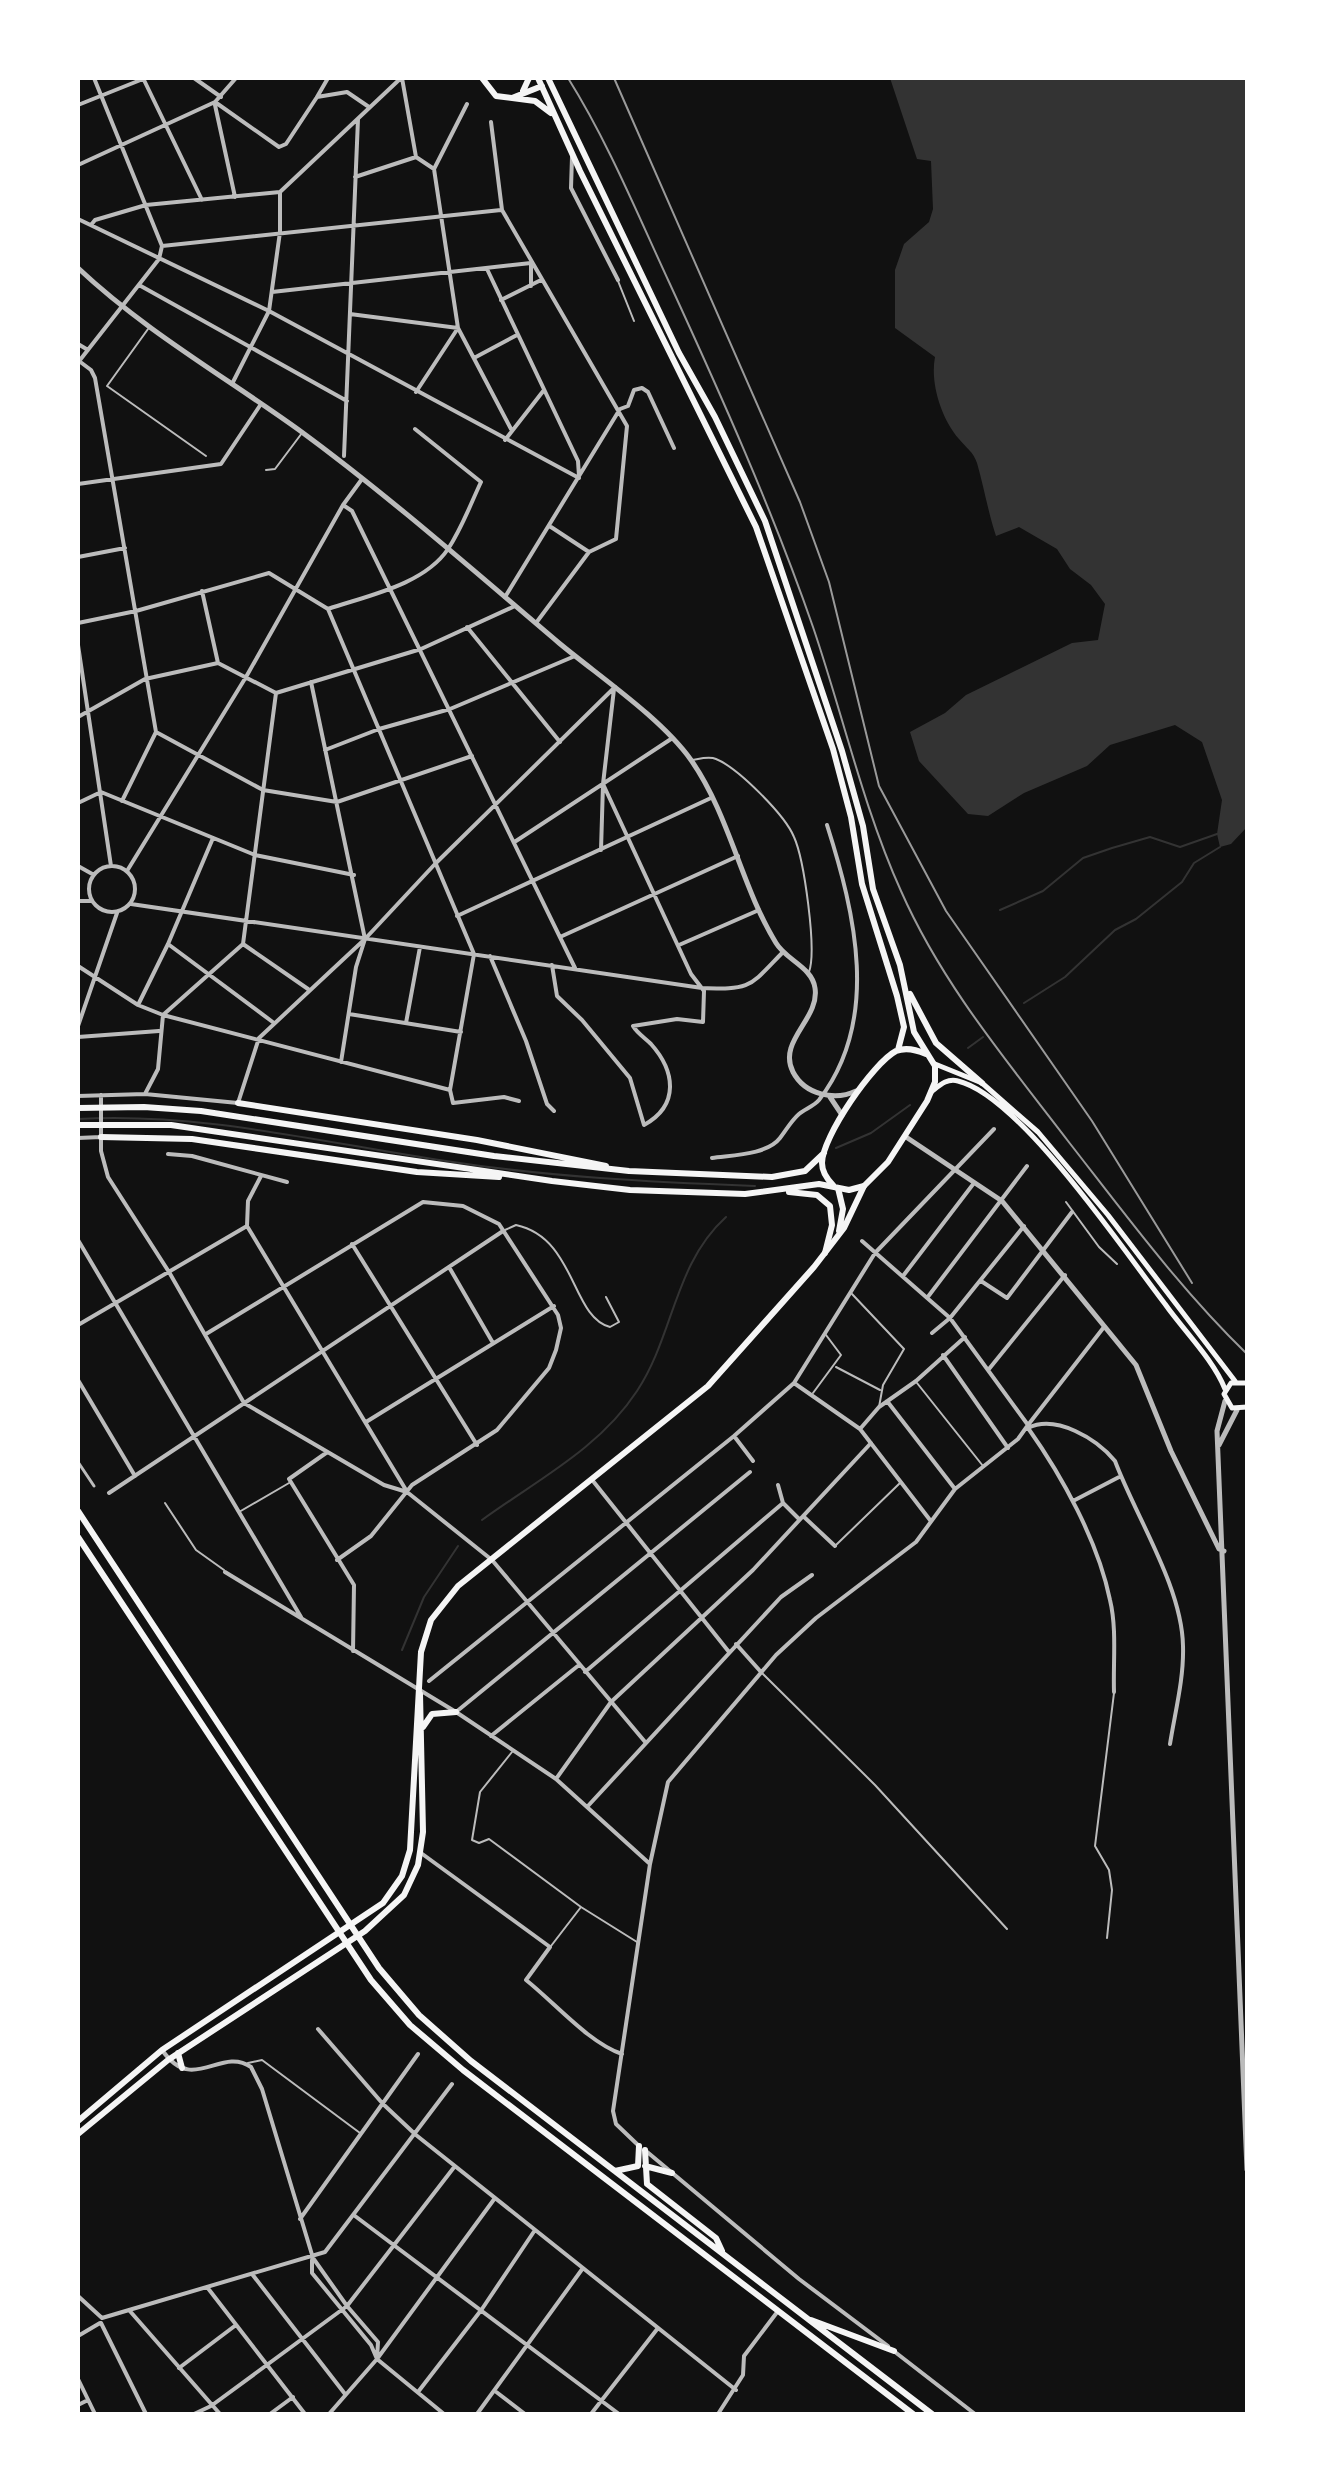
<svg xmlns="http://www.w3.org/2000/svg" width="1325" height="2492" font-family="'Alegreya Sans',sans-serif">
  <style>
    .water { fill: #333 }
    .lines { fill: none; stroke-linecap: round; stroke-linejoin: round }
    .stream { stroke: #333; stroke-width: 2 }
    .service { stroke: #bcbcbc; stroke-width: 2 }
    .pedestrian { stroke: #bcbcbc; stroke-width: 3 }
    .minor { stroke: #bcbcbc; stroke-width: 4 }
    .tertiary { stroke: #bcbcbc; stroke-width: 5 }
    .secondary { stroke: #f5f5f5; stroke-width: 5 }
    .primary { stroke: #f5f5f5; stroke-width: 6 }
    .trunk { stroke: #f5f5f5; stroke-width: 6 }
    .rail { stroke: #9a9a9a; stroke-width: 2 }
  </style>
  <rect width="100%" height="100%" fill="#111"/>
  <path class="water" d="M890,78H1247V827L1231,844L1220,847L1217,834L1222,800L1202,742L1175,725L1110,745L1087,766L1024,793L988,816L968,814L919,761L910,732L945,713L966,695L1072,643L1098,640L1105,604L1091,585L1070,569L1057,549L1019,527L996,536C988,512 984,487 977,463C973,451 966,448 959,439C941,418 930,383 935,357L895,328V270L904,244L929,222L933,209L931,161L917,159Z"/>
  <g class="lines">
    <path class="stream" d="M1000,910L1043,891L1083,858L1112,848L1150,837L1180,847L1217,834
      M1024,1003L1065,977L1115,930L1136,919L1182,882L1194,863L1220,847
      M968,1048L983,1037
      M78,1119C203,1112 323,1143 446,1161C549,1177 651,1182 755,1186
      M836,1148L871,1133L910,1105
      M482,1520C537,1480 599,1449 637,1391C674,1335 674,1264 726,1217
      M402,1650L424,1597L458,1546"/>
    <path class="service" d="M618,281L634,321
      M148,329L107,386L206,456
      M266,470L275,469L302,433
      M692,760C699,759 709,756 716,759C738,768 785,815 794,837C804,859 817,950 809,972
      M1066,1202L1099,1247L1117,1264
      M505,1230L516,1225C576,1238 571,1317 610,1327L619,1322L606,1297
      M852,1294L904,1349L883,1385L879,1407
      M836,1367L880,1390
      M917,1383L983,1466
      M813,1393L841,1355L826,1335
      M165,1503L196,1550L224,1570
      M239,1512L289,1483
      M836,1545L900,1483
      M762,1673L875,1785L1007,1929
      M512,1752L480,1792L472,1840L479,1843L489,1839L581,1907L637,1942
      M1107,1938L1112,1890L1109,1870L1095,1846L1114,1693
      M551,1946L581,1907
      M248,2063L262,2060L360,2133"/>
    <path class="pedestrian" d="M78,1462L94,1486"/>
    <path class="minor" d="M94,78L162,246
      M143,78L202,200
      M194,78L221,97
      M402,78L416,157L434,169L458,328L511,429
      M317,97L328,78
      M215,102L279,147L286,144L317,97L347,92L369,107
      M78,105L143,79
      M215,105L235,197
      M491,122L502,210L627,426L616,539L589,552L536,623
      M572,157L571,188L618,280
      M78,165L215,102L236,78
      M434,169L467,104
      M355,177L416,157
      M78,219L269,311L579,478
      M91,225L95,220L146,205L280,192L401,78
      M162,246L501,210
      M487,269L578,461L579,476
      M139,285L347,401
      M272,292L531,263V286
      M501,300L541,280
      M350,314L458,328L416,392
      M78,344L88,350
      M474,358L517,335
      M80,360L159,259L162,246
      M79,361L91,370L95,378L156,732L122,801
      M232,384L269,311L280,232V192
      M505,440L544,390
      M344,456L358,119
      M78,484L221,464L261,404
      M343,505L352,511L575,968
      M551,527L589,552
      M78,557L125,548
      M202,591L218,663L276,693L421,649L515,606
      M505,597L620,409L628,406L634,390L642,388L648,392L674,448
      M328,609C366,596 424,585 448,549C462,528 471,503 481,482L415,429
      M78,623L136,611L269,573L328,609L474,954L450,1090L453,1103L504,1097L519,1101
      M467,627L560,742
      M78,645L111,866
      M311,682L365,939L356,967L341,1062
      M78,717L145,679L218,663
      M156,732L263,790L337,802L472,756
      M325,750L379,729L450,709L575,656
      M78,803L101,792L255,855L354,875
      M516,841L671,739
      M601,850L603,784L614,689
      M89 889a23 23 0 1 1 46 0a23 23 0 1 1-46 0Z
      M78,866L94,875
      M127,871L246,677L343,505L362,479
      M78,901H91
      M131,904L702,988C752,990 749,987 783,952
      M457,916L711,798
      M560,937L738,856
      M168,944L274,1023
      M243,944L308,989
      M679,945L759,910
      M490,956L526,1041L547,1104L554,1111
      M552,965L557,996L582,1020L630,1078L644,1125C680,1105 675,1071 651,1044C645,1038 637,1033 633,1026L677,1019L703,1022L704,991L691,974L603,784
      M78,966L138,1005L163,1015L450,1090
      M138,1005L168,944L213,838
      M349,1014L461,1032
      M406,1023L420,947
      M78,1026L117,913
      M78,1037L159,1031
      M145,1094L158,1069L163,1015L243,944L276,693
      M101,1095V1151L108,1177L169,1272L244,1403L384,1485L407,1492L492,1560L646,1743
      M78,1096L145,1094L238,1103L259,1038L365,939L435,864L615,687
      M78,1138L101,1137
      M168,1154L192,1156L287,1182
      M712,1158C732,1155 767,1155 780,1138C787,1129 791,1121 799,1114C805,1109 814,1106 819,1100C881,1020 855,913 827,825
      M261,1176L248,1201L247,1226L406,1490
      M78,1240L301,1617
      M352,1244L477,1445
      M449,1267L493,1343
      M903,1276L974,1183
      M981,1281L1007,1298L1072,1212
      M927,1298L1027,1166
      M78,1325L247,1226
      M932,1333L950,1318L1024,1226
      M206,1334L423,1202L463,1206L499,1224L558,1315L561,1328L556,1350L549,1368L497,1430L412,1485L371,1536L337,1560
      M943,1355L1008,1448
      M989,1369L1065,1275
      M78,1380L135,1476
      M794,1383L860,1429L930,1520
      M887,1401L955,1489
      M366,1422L554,1306
      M1028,1425L1104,1327
      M860,1429L879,1407L916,1381L965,1337
      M734,1436L753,1461
      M326,1453L289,1479L354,1585L353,1651
      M593,1481L729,1652
      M778,1485L783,1503L799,1519
      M109,1493L503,1231
      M1073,1501L1121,1476
      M803,1516L835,1546
      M225,1572L456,1712L556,1779L650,1864
      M736,1644L761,1672
      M585,1672L783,1503
      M429,1681L734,1436L794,1383L875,1253L994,1129
      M1114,1692C1113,1662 1117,1629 1110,1600C1098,1541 1062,1476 1028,1428C1056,1414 1097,1439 1115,1461C1136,1517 1182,1587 1183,1646C1184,1679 1175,1712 1170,1744
      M456,1712L750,1472
      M491,1736L579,1665
      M556,1779L611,1702L753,1570L871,1443
      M587,1807L781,1597L812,1575
      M421,1853L550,1947L526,1980C555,2003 589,2043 622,2054
      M318,2029L383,2104L416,2135L736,2390
      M162,2050C193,2095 220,2046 251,2067L262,2089L313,2258L347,2306L378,2342L377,2359
      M639,2146L616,2124L613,2111L650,1864L668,1782L776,1655L816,1618L916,1542L955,1489L1018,1439L1028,1425L950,1318L862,1241
      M646,2151L799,2279L888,2346
      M355,2216L619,2414
      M300,2219L418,2054
      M312,2260V2273L371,2345L377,2359L444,2414
      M252,2274L345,2394
      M207,2287L305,2414
      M78,2296L102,2318L129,2310L220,2414
      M129,2310L325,2252L452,2084
      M101,2323L146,2414
      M78,2336L100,2323
      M895,2352L975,2414
      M179,2368L236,2325
      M78,2379L95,2414
      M495,2391L525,2414
      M418,2392L482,2309L535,2230
      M78,2405L88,2400
      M194,2414L211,2406L347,2306L455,2166
      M270,2414L293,2397
      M329,2414L377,2359L495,2198
      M477,2414L583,2268
      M591,2414L658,2328
      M718,2414L743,2375L744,2356L778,2311"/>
    <path class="tertiary" d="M78,268C145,331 224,376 299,430C389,496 474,571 559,643C600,677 661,718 691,760C729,814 742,888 776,943C786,960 812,967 815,988C820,1019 777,1041 793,1072C805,1095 835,1101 856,1091
      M830,1097L842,1115
      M906,1137L1002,1201L1136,1365L1171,1451L1219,1549L1224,1551
      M1225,1401L1217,1431L1247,2170
      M1219,1445L1237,1410"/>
    <path class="secondary" d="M935,1064L982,1083L1038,1132L1108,1215L1235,1381
      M931,1092C940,1085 947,1078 958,1081C1020,1096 1124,1251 1165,1304C1184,1331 1213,1359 1225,1389
      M1247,1383H1231L1224,1394L1232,1408L1247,1407"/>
    <path class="primary" d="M838,1188L843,1209L839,1231
      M78,1511L379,1968L419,2015L471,2061L932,2414
      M78,1537L371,1980L410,2025L463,2070L913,2414
      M423,1727L432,1714L456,1712
      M178,2053L182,2068
      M78,2121L162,2050L383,1903L402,1876L410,1850L421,1652L431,1620L458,1586L708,1386L814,1267L844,1228L864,1186
      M78,2134L168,2060L365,1931L404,1895L418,1865L423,1832L420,1694
      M645,2150L647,2184L716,2238L722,2251
      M645,2166L672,2173
      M615,2171L638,2166L639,2146
      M811,2320L894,2351"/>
    <path class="trunk" d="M482,78L496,96L535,101L551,113
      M538,78L580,171L756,527L833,749L851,817L862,884L897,996L904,1027L898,1050
      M523,91L529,78
      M512,98L542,86
      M910,994L936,1043L982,1083
      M238,1103L477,1140L606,1166
      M78,1108L144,1107L201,1111L494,1156L629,1171L772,1177L805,1171L824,1153
      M78,1125H171L552,1181L630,1190L745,1194L819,1184L849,1190L864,1186L888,1162L927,1101L935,1082V1066L914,1032L900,965L873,889L863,826L842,751L765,521L715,417L679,353L548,78
      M101,1137L192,1139L417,1172L499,1177
      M833,1185C827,1179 822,1172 822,1163C822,1137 873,1063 896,1051C906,1047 917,1050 926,1054
      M789,1192L817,1195L830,1206L832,1225L825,1253"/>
    <path class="rail" d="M568,78C608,142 637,213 669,282C721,395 772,509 813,627C843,715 863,807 901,891C942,984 1007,1061 1068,1141C1125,1214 1180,1289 1247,1354
      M614,78L800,502L829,582L879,786L946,911L1092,1121L1192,1283"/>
  </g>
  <rect width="1325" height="2492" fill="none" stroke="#ffffff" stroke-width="160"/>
</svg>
